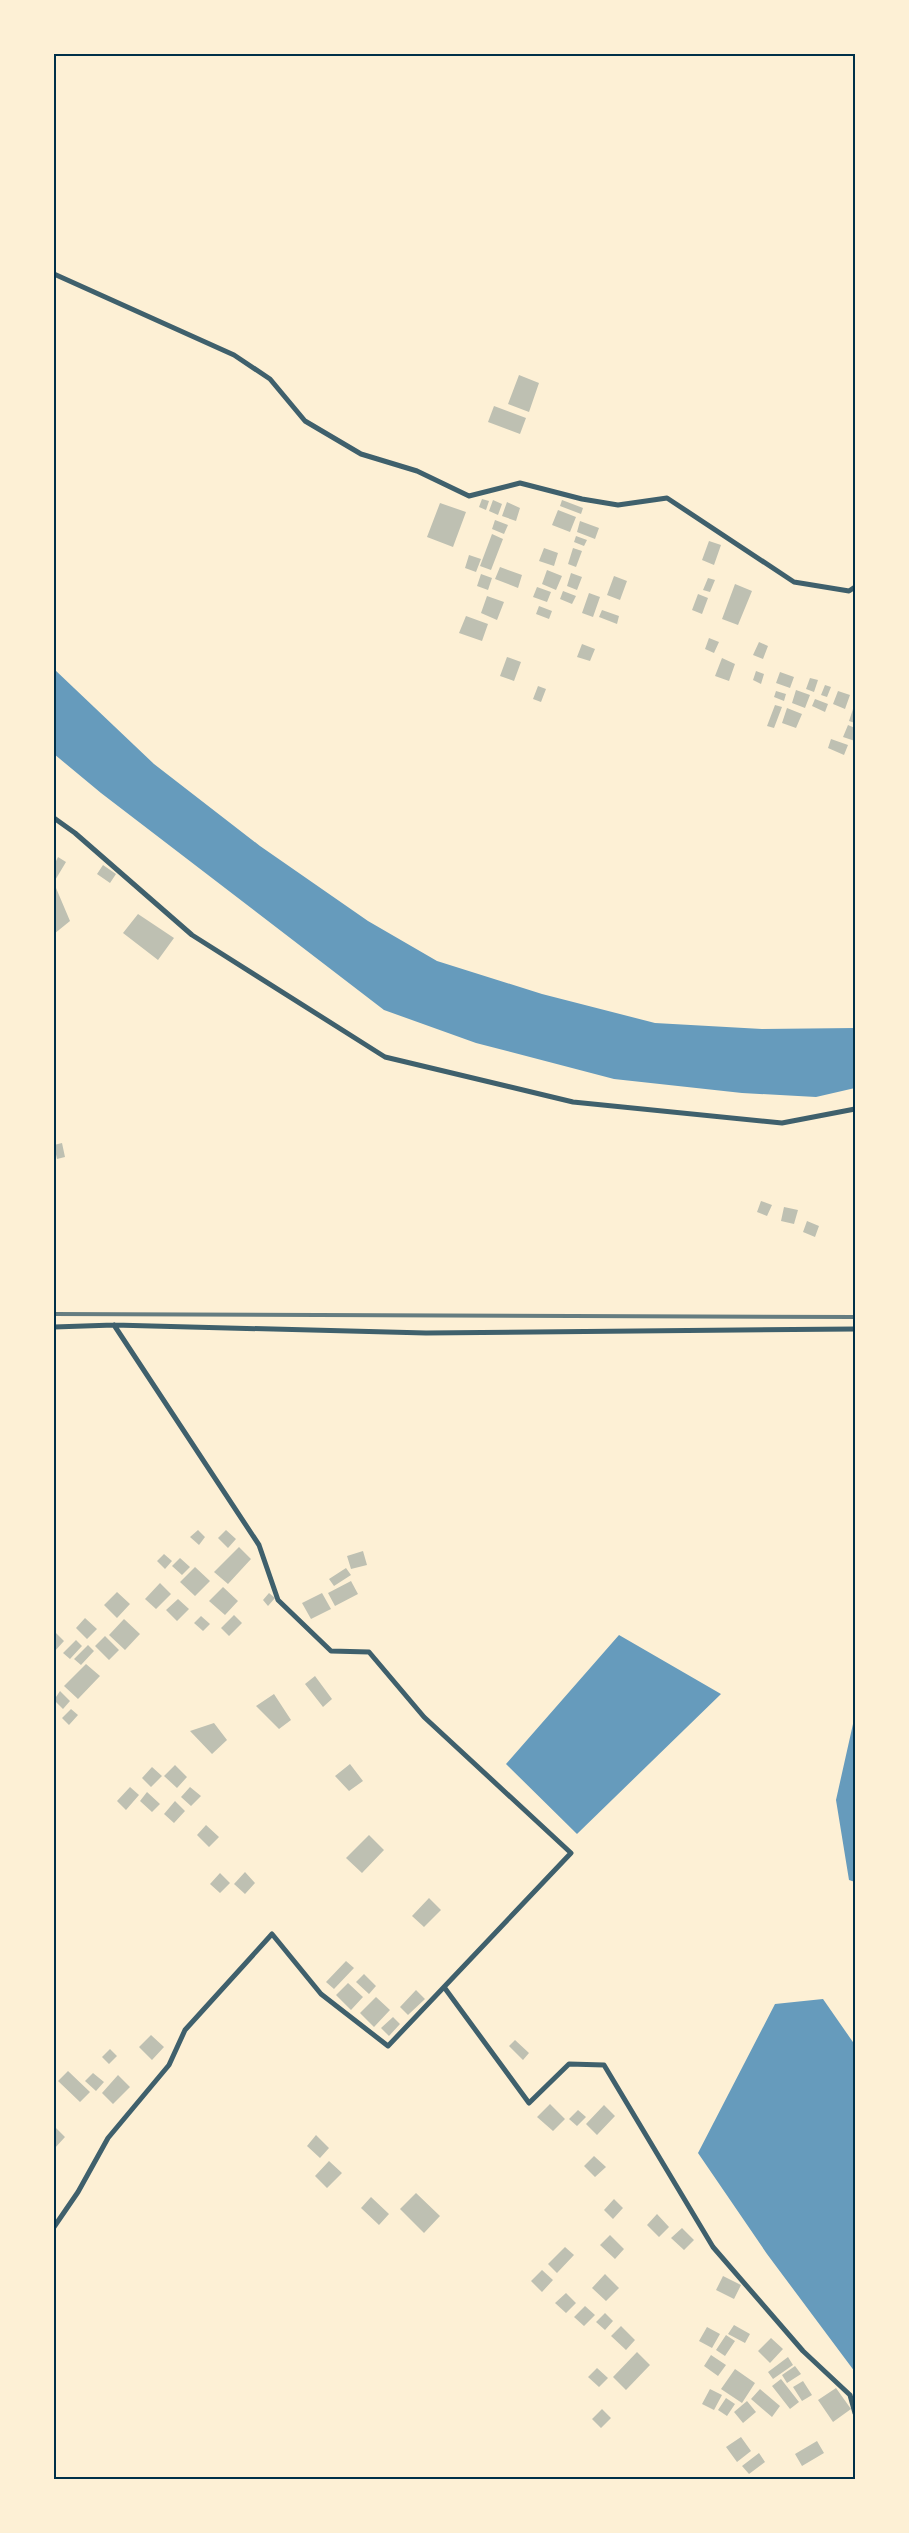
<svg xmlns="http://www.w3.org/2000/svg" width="909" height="2533" font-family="Helvetica,sans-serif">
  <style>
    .water { fill: #669bbc }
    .building { fill: #bec0b2 }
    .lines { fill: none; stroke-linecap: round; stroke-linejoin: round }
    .minor { stroke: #3f606c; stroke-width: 5 }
    .rail { stroke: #657d81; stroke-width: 4 }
    .neatline { fill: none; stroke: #003049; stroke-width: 2 }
  </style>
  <rect width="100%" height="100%" fill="#fdf0d5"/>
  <path class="water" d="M54,669L154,764L260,846L368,921L437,961L542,994L655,1023L762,1029L855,1028V1088L816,1097L742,1093L614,1079L476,1043L384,1010L101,793L54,754Z
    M619,1635L721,1694L577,1834L506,1764Z
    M855,1715V1882L849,1880L836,1800Z
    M823,1999L855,2045V2372L767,2254L698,2153L775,2004Z"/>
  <path class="building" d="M519,375L539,383L529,412L508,404Z
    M494,406L526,418L520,434L488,422Z
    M482,499L489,501L486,510L479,507Z
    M493,500L502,504L498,515L489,511Z
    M562,500L583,508L581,514L560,506Z
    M507,502L520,508L516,521L502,516Z
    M440,503L466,512L453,547L427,537Z
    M558,510L576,517L570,532L552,525Z
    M495,520L508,525L504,534L492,529Z
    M580,521L599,528L595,539L577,532Z
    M492,534L503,539L491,570L480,566Z
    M576,536L587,540L584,546L574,542Z
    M709,541L721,545L714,565L702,560Z
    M544,548L558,553L554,566L539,561Z
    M573,548L582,551L576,567L568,564Z
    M469,555L481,559L476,572L465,568Z
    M500,567L522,575L518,588L495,579Z
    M547,570L562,576L556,590L542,584Z
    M571,573L582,577L577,590L567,586Z
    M481,574L492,578L488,590L477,586Z
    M614,576L627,581L620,600L607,595Z
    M708,578L715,580L710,592L703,590Z
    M735,584L752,591L738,625L722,619Z
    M537,587L551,592L547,602L533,597Z
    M563,591L576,596L572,604L560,599Z
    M589,593L600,597L593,617L582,613Z
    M698,594L708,598L702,614L692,610Z
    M487,596L504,602L497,620L481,613Z
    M539,606L552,611L549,619L536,614Z
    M602,610L619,616L617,624L599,617Z
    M466,616L488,624L482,641L459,633Z
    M709,638L719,642L714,653L705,649Z
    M759,642L768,646L763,659L753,655Z
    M582,644L595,649L590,661L577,657Z
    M507,657L521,662L514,681L500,676Z
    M722,658L735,664L729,681L715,676Z
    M756,671L764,674L761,684L753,680Z
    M780,672L794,677L790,688L776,683Z
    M810,678L818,680L814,692L806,689Z
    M825,685L831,687L827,697L821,695Z
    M538,686L546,689L541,702L533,699Z
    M796,690L810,695L805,708L792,703Z
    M776,691L786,694L784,701L774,697Z
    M838,691L850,695L845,709L833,704Z
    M815,699L828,704L825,712L812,706Z
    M855,703V723L849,721Z
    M775,705L782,707L774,728L767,726Z
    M787,708L802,714L796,728L782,723Z
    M848,725L855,728V741L843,737Z
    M831,739L848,745L844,755L828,748Z
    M58,857L66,862L54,882V865Z
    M103,865L116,874L110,883L97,874Z
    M56,888L70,921L54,934V891Z
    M138,914L174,938L158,960L123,933Z
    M62,1143L65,1157L57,1159L54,1145Z
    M761,1201L772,1205L767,1216L757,1212Z
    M784,1207L798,1210L794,1224L781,1221Z
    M807,1221L819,1226L815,1237L803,1232Z
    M198,1530L205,1537L199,1545L190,1537Z
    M226,1530L236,1539L228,1548L218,1538Z
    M239,1547L251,1559L228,1584L214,1572Z
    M363,1551L367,1565L351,1569L347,1556Z
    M164,1554L172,1561L165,1569L157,1561Z
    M180,1558L190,1567L182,1575L172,1566Z
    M195,1567L210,1581L195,1596L180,1582Z
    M346,1568L351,1575L334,1586L329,1579Z
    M351,1581L358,1594L335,1606L328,1593Z
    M160,1583L171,1594L156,1609L145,1599Z
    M223,1587L238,1601L225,1615L209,1601Z
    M117,1592L130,1604L117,1618L104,1605Z
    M269,1593L275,1598L268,1606L263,1600Z
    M322,1593L331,1609L311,1619L302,1603Z
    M178,1599L189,1609L177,1621L166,1610Z
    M234,1615L242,1623L229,1636L221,1628Z
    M201,1616L210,1624L203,1631L194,1623Z
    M85,1618L97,1629L87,1639L76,1628Z
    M124,1619L140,1634L125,1650L109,1635Z
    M54,1631L64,1641L54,1652Z
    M105,1636L119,1650L109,1660L95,1646Z
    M76,1640L82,1646L70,1659L63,1653Z
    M88,1645L94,1651L81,1665L74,1659Z
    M86,1664L100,1676L78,1699L64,1686Z
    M315,1676L332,1699L323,1707L305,1684Z
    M60,1691L70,1701L63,1709L54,1700Z
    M274,1694L291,1720L279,1729L256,1706Z
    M71,1709L78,1715L69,1725L62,1718Z
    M214,1723L227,1740L212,1754L190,1731Z
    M350,1764L363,1781L349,1791L335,1776Z
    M175,1765L187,1777L177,1788L164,1776Z
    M152,1767L162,1776L151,1787L142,1778Z
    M130,1787L139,1795L126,1810L117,1801Z
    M190,1787L201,1796L191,1806L181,1797Z
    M147,1792L160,1804L152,1812L140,1801Z
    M175,1801L185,1811L174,1823L164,1814Z
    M206,1825L219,1837L209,1847L197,1835Z
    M369,1835L384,1850L362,1873L346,1858Z
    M245,1872L255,1883L245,1894L234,1884Z
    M220,1873L230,1883L220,1893L210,1884Z
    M429,1898L441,1910L424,1927L412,1916Z
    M346,1961L354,1968L334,1989L326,1982Z
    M364,1974L376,1986L369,1994L356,1982Z
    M348,1983L363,1997L351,2010L336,1995Z
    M416,1990L425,1999L408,2015L400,2007Z
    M376,1997L390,2010L374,2027L360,2013Z
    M393,2017L400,2024L389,2036L381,2028Z
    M151,2035L164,2047L152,2060L139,2047Z
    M515,2040L529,2053L523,2060L509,2046Z
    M110,2049L117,2056L109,2064L102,2057Z
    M68,2071L90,2092L80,2102L58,2081Z
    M93,2073L104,2082L96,2091L85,2081Z
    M118,2075L130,2087L113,2104L102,2093Z
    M550,2104L565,2119L553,2131L537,2117Z
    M604,2105L615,2116L597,2135L586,2124Z
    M578,2110L586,2117L577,2126L569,2119Z
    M54,2126L65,2137L54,2149Z
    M316,2135L329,2148L320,2158L307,2146Z
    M594,2156L606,2167L595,2177L584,2166Z
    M329,2161L342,2173L327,2188L315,2176Z
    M416,2193L440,2216L424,2233L400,2209Z
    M371,2197L389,2214L379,2225L361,2208Z
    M614,2199L623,2208L613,2219L604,2210Z
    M657,2214L669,2227L659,2237L647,2225Z
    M682,2228L694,2240L684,2250L671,2238Z
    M610,2235L624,2249L615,2259L600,2245Z
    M565,2247L574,2255L557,2273L548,2264Z
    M542,2270L553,2280L542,2292L531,2281Z
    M605,2274L619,2288L606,2301L592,2288Z
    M723,2276L741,2285L734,2299L716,2290Z
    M566,2293L576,2303L566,2313L555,2303Z
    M585,2306L595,2315L584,2326L574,2317Z
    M605,2313L613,2321L605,2330L596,2322Z
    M734,2325L750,2334L745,2343L728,2334Z
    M621,2326L635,2340L626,2350L611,2336Z
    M707,2327L720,2334L712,2348L699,2341Z
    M726,2335L735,2341L725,2356L716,2350Z
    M771,2338L783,2349L770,2363L758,2351Z
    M637,2352L650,2365L626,2390L613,2377Z
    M711,2355L726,2365L718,2376L704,2366Z
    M788,2357L793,2365L773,2379L768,2372Z
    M795,2366L801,2374L787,2383L782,2375Z
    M597,2368L608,2378L599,2387L588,2377Z
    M735,2369L755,2383L742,2403L721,2389Z
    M781,2379L799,2402L790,2409L772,2386Z
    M803,2381L812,2395L802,2401L793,2387Z
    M836,2388L851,2409L833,2422L818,2400Z
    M710,2389L722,2395L714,2410L702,2404Z
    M760,2389L780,2406L772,2417L751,2399Z
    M726,2398L735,2404L727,2416L718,2410Z
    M747,2401L756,2412L743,2423L734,2412Z
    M602,2409L611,2418L601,2428L592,2419Z
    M741,2437L751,2451L737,2462L726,2447Z
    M817,2441L824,2453L802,2466L795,2454Z
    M759,2453L765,2462L749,2474L742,2466Z"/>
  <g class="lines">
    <path class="minor" d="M54,274L234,355L270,379L305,421L361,454L417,471L469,496L520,483L582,499L618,505L667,498L794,582L849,591L855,587
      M54,818L75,833L192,935L385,1057L573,1102L782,1123L855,1109
      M114,1325L259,1545L278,1600L331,1651L369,1652L424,1717L571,1853L444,1987
      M54,1327L114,1325L426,1333L855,1329
      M54,2227L78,2192L108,2138L169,2065L185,2030L272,1934L321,1994L388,2046L444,1987L529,2103L569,2064L604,2065L713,2247L803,2351L850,2395L855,2413"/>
    <path class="rail" d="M54,1314L855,1317"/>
  </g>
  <rect width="909" height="2533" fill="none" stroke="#fdf0d5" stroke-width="110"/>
  <rect x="55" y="55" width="799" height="2423" class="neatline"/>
</svg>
